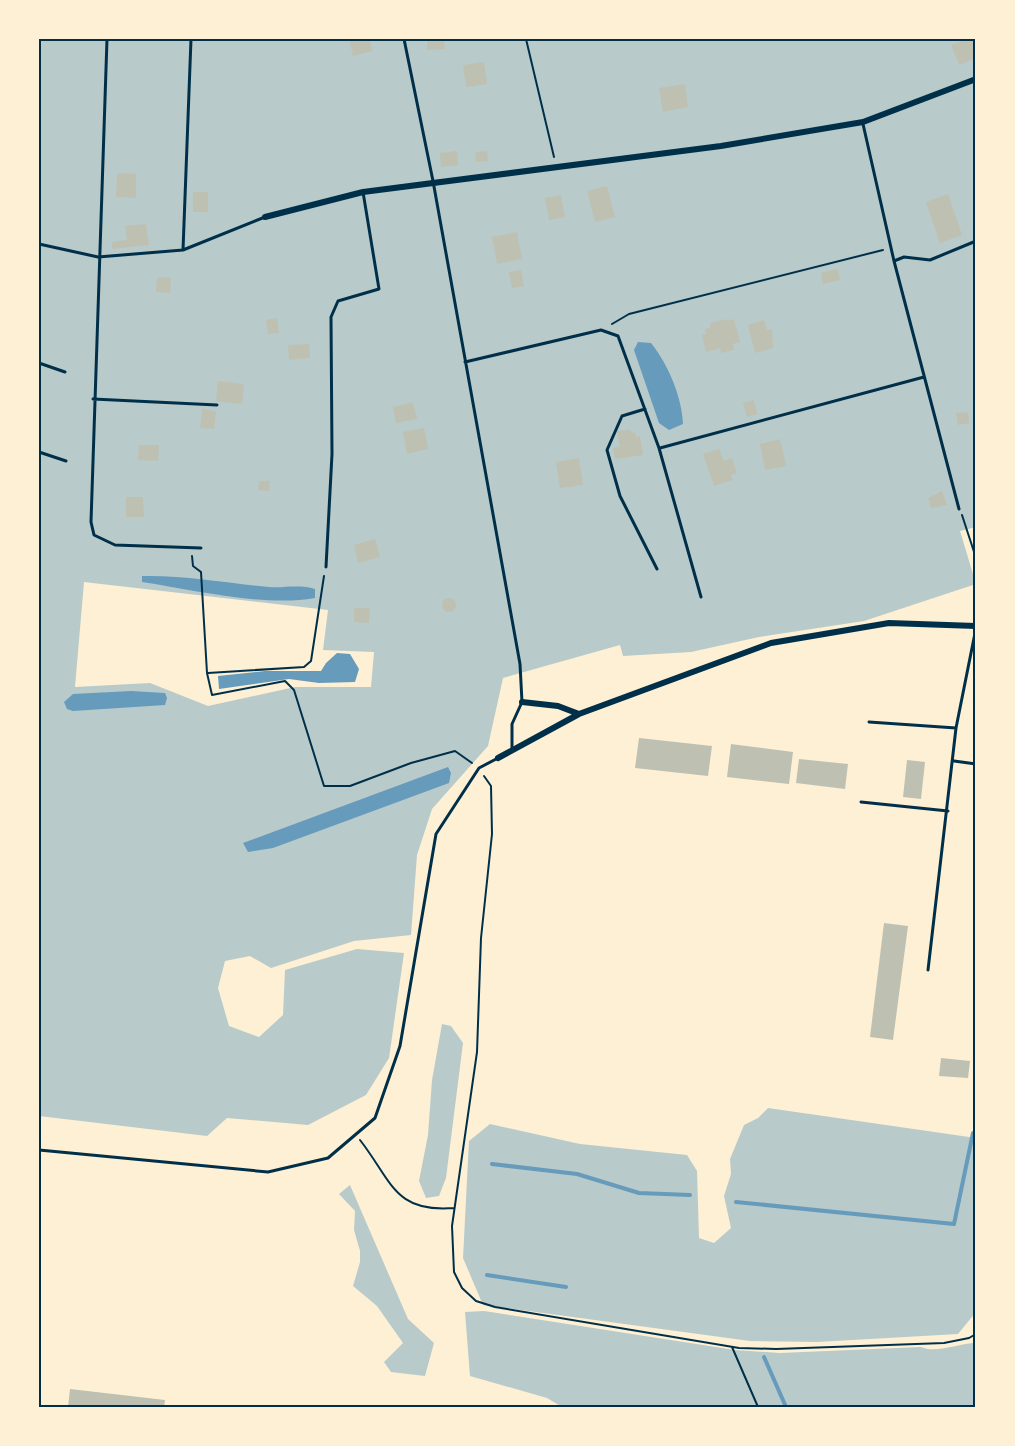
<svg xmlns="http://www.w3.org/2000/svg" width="1015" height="1446" font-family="'Fira Sans Condensed',sans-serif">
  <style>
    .green { fill: #b9caca; fill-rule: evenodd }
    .water { fill: #669bbc }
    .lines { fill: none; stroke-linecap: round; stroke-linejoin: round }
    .stream { stroke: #669bbc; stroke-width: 4 }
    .building { fill: #bec0b2 }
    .path { stroke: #003049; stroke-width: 2 }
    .service { stroke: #003049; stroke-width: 3 }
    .minor { stroke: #003049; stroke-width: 6 }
    .neatline { fill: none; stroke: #003049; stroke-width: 2 }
  </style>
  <rect width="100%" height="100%" fill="#fdf0d5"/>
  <path class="green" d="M39,39H976V527L960,531L976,584L864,621L759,637L691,652L623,656L620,645L503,678L488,746L432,809L417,855L411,935L354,941L271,968L250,956L225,961L218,988L229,1026L259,1037L283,1015L285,970L357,949L404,953L389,1058L366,1095L308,1125L227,1118L207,1136L39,1116ZM84,582L328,610L323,650L374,652L371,687H295L208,706L150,683L75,687Z
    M442,1024L451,1026L463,1043L446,1178L439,1196L426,1198L419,1181L428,1135L432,1080Z
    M768,1108L976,1138V1312L958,1334L817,1342L750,1341L483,1305L463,1258L469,1141L490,1124L580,1144L687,1155L697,1171L699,1238L714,1243L731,1228L724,1196L731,1174L730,1159L744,1125L758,1118Z
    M350,1185L408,1319L434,1343L425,1376L391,1372L384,1362L403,1343L377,1306L353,1286L360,1262V1251L354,1230L355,1211L339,1194Z
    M484,1311L735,1350L780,1353L921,1347C936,1354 959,1343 976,1343V1407H562L547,1398L470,1376L465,1312Z"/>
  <path class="water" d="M638,342L651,343C668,364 682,397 683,424L669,430L659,423L634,350Z
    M142,576C185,575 226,583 269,587C285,588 300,584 315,589V598C264,607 194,590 142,582Z
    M337,653L350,654L359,669L355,682L319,683L289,679L219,689L218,676L265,671H321L326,663Z
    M131,691L165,693L167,698L165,705L73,711L67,709L64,702L73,694Z
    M448,767L451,773L449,783L273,848L248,852L243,843Z"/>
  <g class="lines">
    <path class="stream" d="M492,1164L577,1174L639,1193L690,1195
      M736,1202L954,1224L973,1133L976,1134
      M487,1275L566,1287
      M764,1357L786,1407"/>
  </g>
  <path class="building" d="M349,39H370L372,51L353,56Z
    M427,39H444L445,49L427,50Z
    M968,39H976V58L959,65L951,45Z
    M484,62L487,84L466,87L463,65Z
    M685,84L688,107L663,112L659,88Z
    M457,151L458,165L441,167L440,153Z
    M487,151L488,161L476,162L475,152Z
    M117,173L136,174V198L116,197Z
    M607,186L615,217L595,222L587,191Z
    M193,192H208V212H193Z
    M948,194L962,235L940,243L926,202Z
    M561,195L565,217L549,220L545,198Z
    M146,224L149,245L112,249V242L127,240L125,226Z
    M517,232L522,259L497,264L492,237Z
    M838,269L840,280L823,284L821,273Z
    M521,270L524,286L512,288L509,272Z
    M157,277L171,278L170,293L156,292Z
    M277,318L279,333L268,334L266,320Z
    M726,319L727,321L734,319L740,342L733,344L734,350L721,353L720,348L706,352L702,335L706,334L705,329L711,327L710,323Z
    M764,320L767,330L772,329L773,348L755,353L748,325Z
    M309,344L310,358L289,360L288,345Z
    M218,381L244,384L242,404L216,401Z
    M754,400L757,414L747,417L743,403Z
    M413,402L417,419L396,423L393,407Z
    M202,409L216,411L214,429L200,428Z
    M968,412L969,423L958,425L956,413Z
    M424,428L428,449L407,454L403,432Z
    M631,430V433L635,432L636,437L640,436L643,455L615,459L613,448L620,447L617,431Z
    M780,439L786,466L765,470L760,444Z
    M139,445H159L158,461L138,460Z
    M719,449L724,461L732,458L737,473L731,475L733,480L714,486L703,454Z
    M579,458L583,485L560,488L556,462Z
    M259,481H270L269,491L258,490Z
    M942,491L947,505L931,508L928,498Z
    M126,497H143L144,517H126Z
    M375,539L380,557L358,563L354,545Z
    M442 605a7 7 0 1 1 14 0a7 7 0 1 1-14 0Z
    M354,608H370L369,623L354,622Z
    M639,738L712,746L708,776L635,768Z
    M731,744L793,752L789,784L727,777Z
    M799,759L848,764L845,789L796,783Z
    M907,760L925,762L921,799L903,797Z
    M884,923L908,926L893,1040L870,1037Z
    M941,1058L970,1061L968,1078L939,1076Z
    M70,1389L165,1400L164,1407H68Z"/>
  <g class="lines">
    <path class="path" d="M526,39L554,157
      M612,324L629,314L883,250
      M962,515L976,558
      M192,556L193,566L201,572L207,673L212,695L285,681L294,690L324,786H350L411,763L455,751L472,763
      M208,673L304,667L311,661L324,576
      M484,776L491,786L492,834L481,938L477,1052L452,1226L454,1272L462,1288L476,1301L495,1307L739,1348L776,1349L944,1343L969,1338L976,1334
      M360,1140C392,1181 394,1213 454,1208
      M732,1347L758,1407"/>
    <path class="service" d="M107,39L91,522L94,535L115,545L201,548
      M404,39L433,181L520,664L522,702L512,724V749
      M863,124L894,261L959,509
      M39,244L98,257L183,250L265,217
      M183,250L191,39
      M894,261L904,257L930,260L976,241
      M465,362L601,330L618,336L659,448L701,597
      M39,363L65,372
      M93,399L217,405
      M645,409L622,416L607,450L620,496L657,569
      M660,448L924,377
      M39,452L66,461
      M326,567L332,454L331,317L338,301L379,289L363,192
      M869,722L956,728
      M954,761L976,764
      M861,802L948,811
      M928,970L956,728L976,628
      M39,1150L268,1172L328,1158L375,1118L400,1046L436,834L479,768L498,758"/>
    <path class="minor" d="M265,217L363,192L721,146L863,122L976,79
      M522,702L558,706L579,714
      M498,758L579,714L771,643L889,623L976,626"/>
  </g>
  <rect width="1015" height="1446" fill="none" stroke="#fdf0d5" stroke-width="81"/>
  <rect x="40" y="40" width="934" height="1366" class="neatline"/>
</svg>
